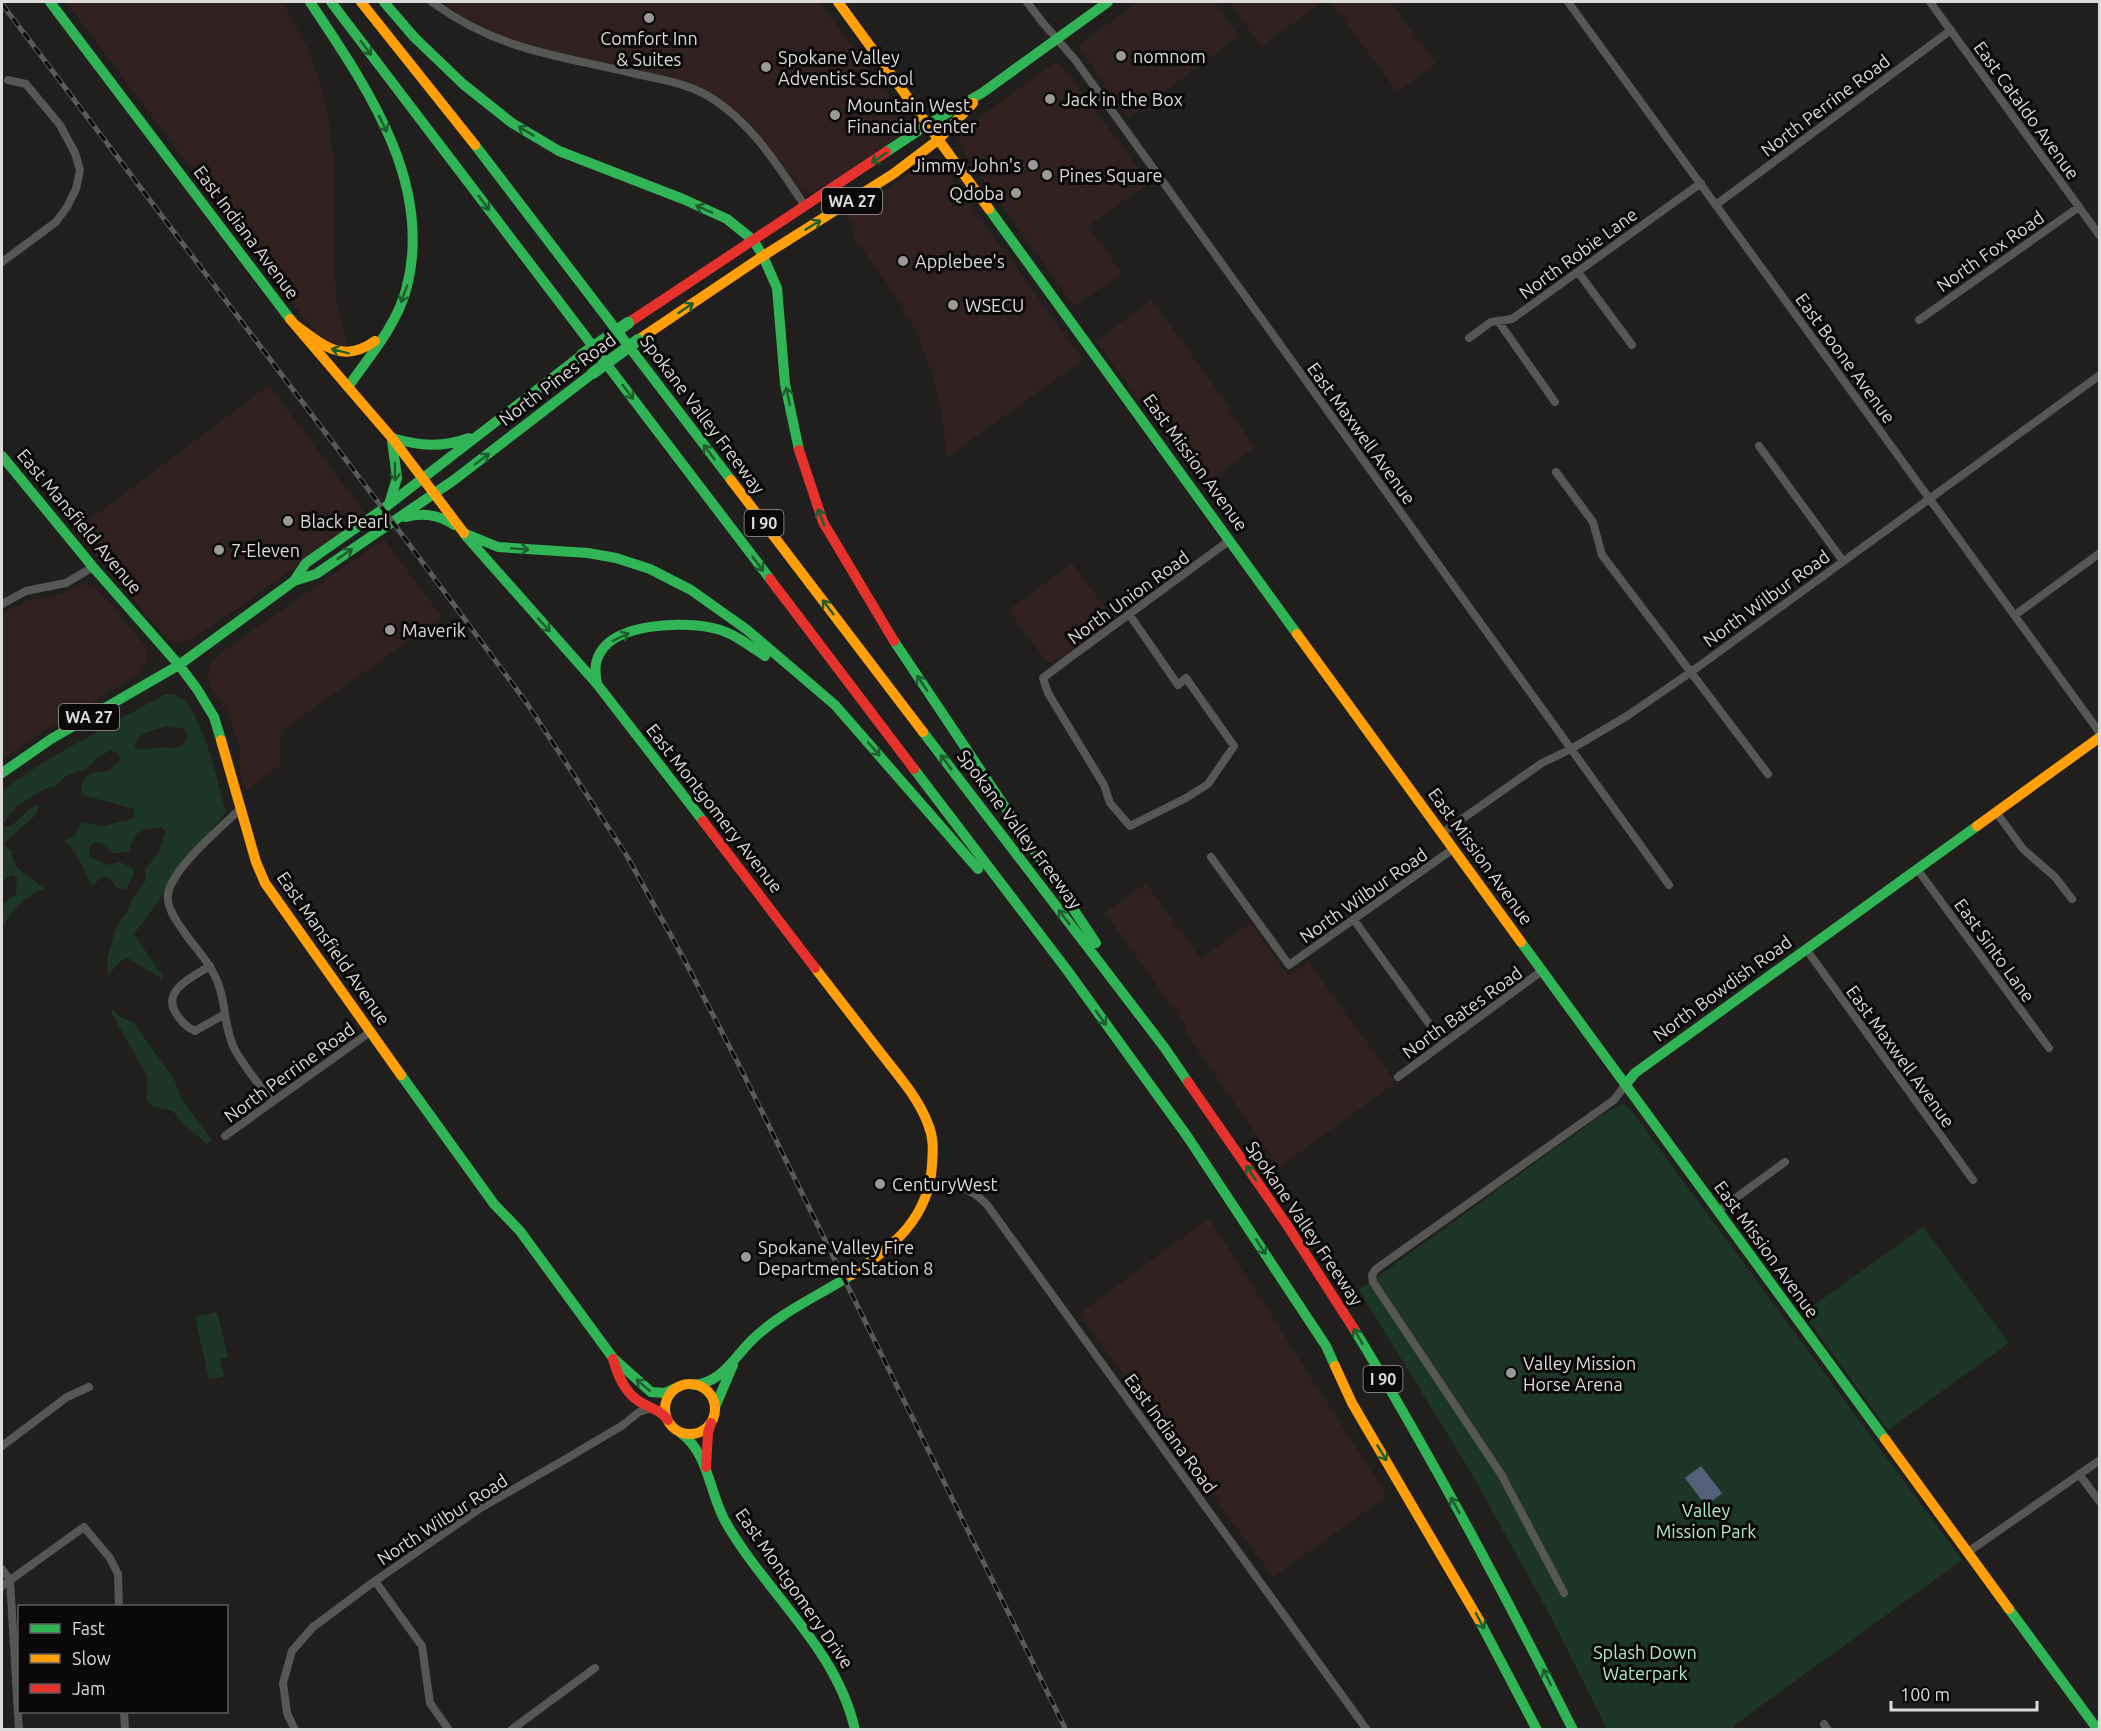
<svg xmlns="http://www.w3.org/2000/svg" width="2101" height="1731" font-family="Ubuntu,sans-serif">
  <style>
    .commercial { fill: #302020 }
    .green { fill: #1d3527; fill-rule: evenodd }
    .water { fill: #546079 }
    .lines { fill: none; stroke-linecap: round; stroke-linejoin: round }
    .street { stroke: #565655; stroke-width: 8 }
    .fast { stroke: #30b455; stroke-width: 10 }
    .slow { stroke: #ff9f0a; stroke-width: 10 }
    .jam { stroke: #e5322d; stroke-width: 10 }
    .rail-casing { stroke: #5a5a5a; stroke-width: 5 }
    .rail { stroke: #0a0808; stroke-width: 3; stroke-dasharray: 9; stroke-linecap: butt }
    .fast-bridge { stroke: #30b455; stroke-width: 12 }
    .oneway { stroke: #1d5e2e }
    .poi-dot { fill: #9b9998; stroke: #0a0808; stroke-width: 2 }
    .labels { text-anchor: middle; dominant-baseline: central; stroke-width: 6; stroke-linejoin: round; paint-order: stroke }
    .shield { fill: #0a0808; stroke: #9e9c9b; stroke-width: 1.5 }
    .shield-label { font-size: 16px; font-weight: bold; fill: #dddbda }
    .poi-label { font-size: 18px; fill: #dddbda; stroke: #0a0808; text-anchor: start }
    .street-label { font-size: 18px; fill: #dddbda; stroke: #0a0808 }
    .park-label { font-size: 18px; fill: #afeac7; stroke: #0a0808 }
  </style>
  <rect width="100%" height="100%" fill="#201f1e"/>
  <path class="commercial" d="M66,2H283L307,47L320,83L329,123L334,161V259L337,306L348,350L321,340Z
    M441,2H820L904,118L907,127L904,135L818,193L809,194L799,188L754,128L734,109L711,94L682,81L540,49L510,40L465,18Z
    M1138,2H1214L1239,36L1128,119L1079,47L1080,44Z
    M1229,2H1323L1261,46Z
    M1331,2H1391L1436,64L1397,92Z
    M1056,62L1064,68L1149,183L1088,226L1122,273L1075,307L968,159L958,140L962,130Z
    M928,159L929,163L935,162L940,164L949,175L1083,360L947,457L941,411L932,373L916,332L899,301L853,235L852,222L846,214L895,183Z
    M1152,300L1224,400L1254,448L1202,486L1096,341Z
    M269,385L366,515L239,608L193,638L182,643L168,640L74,531Z
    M384,539L442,617L281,731L280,765L245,790L240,771L239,745L226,710L211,686L208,676L209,667L219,654Z
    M1072,563L1115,621L1064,658L1061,657L1051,662L1045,660L1008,610Z
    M86,583L96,587L143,643L147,651V660L143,669L137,675L52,726L2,759V614L26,601L60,594Z
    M1146,883L1201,959L1250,923L1288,975L1308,961L1396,1083L1279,1167L1184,1030L1187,1027L1105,913Z
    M1209,1218L1387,1496L1273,1577L1079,1314Z"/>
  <path class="green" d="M165,694L177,695L181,699L185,700C208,733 215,773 226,812L176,873L168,883L165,892L134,934L162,975V979L128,958C119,959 114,969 108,976L107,958L116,927L128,911L132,899L146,880L145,870L158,853L166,831L160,827C153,829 140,829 136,835C125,849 138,854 112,853L103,844L94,842L89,849L91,858L108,865L120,862L133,869L134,875L126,889H118L109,878L102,877L92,886L75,852L65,841L75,835L80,823C89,821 93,826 101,826C109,827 116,821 127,821L134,816V809L83,795L81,791L84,779L92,773L109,771L121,759L117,753L111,750L99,757L86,769L66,776L54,787L44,789L17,806L3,823L5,827C18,825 25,810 36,805L39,806L36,815L7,840L5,845L13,853L11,855L17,868L45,889C27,894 10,912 2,929V904L16,894L17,877L12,875L2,881V792L18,779L54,756ZM166,726L184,729L188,733L185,742L176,748C162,745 144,752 135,748V743L142,734Z
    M113,1010L120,1017L134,1023L175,1081L180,1097L212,1140L207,1144L183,1124L173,1111L154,1107L147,1101V1076L111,1012Z
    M1622,1104L1627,1106L1634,1114L1962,1560L1733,1726L1735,1729H1607L1550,1615L1469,1469L1359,1290L1600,1116Z
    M1923,1227L2009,1343L1888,1430L1803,1313Z
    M217,1312L228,1357L220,1359L224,1376L209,1379L195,1317Z"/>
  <path class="water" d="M1701,1466L1722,1493L1706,1506L1685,1478Z"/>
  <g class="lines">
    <path class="street" d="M432,2C498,50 555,55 632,73C658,79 687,83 710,97C752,123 778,166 805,206
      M1027,2L1043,23L1076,61L1669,885
      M1568,2L2100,733
      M1930,2L2100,236
      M1717,204L1951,30
      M2,262L56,222L67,207L76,189L80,170L75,153L60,125L26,84L8,80
      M1578,272L1632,345
      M1919,320L2079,207
      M1498,321L1555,402
      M1469,338L1491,322L1512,319L1701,183
      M1759,446L1843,561
      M1556,472L1593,522L1602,555L1768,774
      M2,604L26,591L66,583L93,567
      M1129,614L1178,685L1186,678L1234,746L1208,784L1186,798L1130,826L1110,803L1104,785L1048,693L1043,678L1060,665L1230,540
      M2015,615L2100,553
      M241,808C221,828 177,864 169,890C163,906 180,926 189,939C201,954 214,969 220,989C226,1009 225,1031 235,1050C245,1068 260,1085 272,1102
      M1996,812L2023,849L2055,877L2072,899
      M1442,833L1542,763L1571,749L1627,716L1691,672L2100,375
      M1211,857L1289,965L1453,849
      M1917,869L2049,1048
      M1354,920L1443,1043
      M1806,949L1973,1180
      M210,966C192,977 160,991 177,1015C182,1022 186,1027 195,1031L225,1014
      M1398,1077L1543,970
      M225,1136L370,1032
      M931,1182C954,1185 972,1187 988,1206L1367,1730
      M1718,1211L1785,1162
      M2,1446L67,1397L89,1387
      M2079,1474L2100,1502
      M1968,1552L2100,1460
      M2,1569L10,1580L19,1730
      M375,1581L422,1646L430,1703L449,1730
      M2,1586L84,1527L110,1558L118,1574L119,1606
      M1564,1593L1501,1474L1373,1282L1372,1275L1376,1269L1614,1100L1626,1084
      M124,1712L125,1730
      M1824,1724L1828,1730
      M295,1730L287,1713L283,1683L292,1651L313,1627L375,1581L479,1509L564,1460L623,1425L639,1412L651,1408
      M511,1730L595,1668"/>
    <path class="fast" d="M50,2L290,319
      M310,2C366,86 435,184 406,290C396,326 369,357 348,387
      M331,2L770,579
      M384,2L414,37L463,84L512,123L559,151L683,199L727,219L753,240L763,256L777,288L785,384L799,450
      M475,145L731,480
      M886,152L927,125L982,93L1108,2
      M989,209L1297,634
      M392,438C420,446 442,448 469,438
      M2,456L93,567L179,665L197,689L214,717L221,740
      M389,504L397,478L392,440
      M405,517C423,513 438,514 454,525
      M464,533L498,547L588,553L616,558L650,569L691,590L746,629L835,705L978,869
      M465,535L597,684L703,821
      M294,581L306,563L383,509L582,355
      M894,641L1096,943
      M597,684C595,673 594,663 600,653C617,622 688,621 717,629C735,634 750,646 765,656
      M923,732L1164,1047L1188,1082
      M914,769L1067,970L1187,1136L1326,1346L1335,1366
      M2,773L51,739L179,665L294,581L316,574L454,480L593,373
      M1521,942L1885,1439
      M401,1075L494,1204L520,1231L613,1358L651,1392L664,1393L678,1387
      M1626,1084L1635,1073L1977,826
      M1354,1329C1433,1459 1505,1594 1573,1730
      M694,1385C722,1382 733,1359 751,1341C779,1313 818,1296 851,1275
      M715,1407L733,1365
      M681,1433C709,1454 709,1492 725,1521C765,1592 837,1648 855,1730
      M2009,1609L2098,1730
      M1479,1620L1537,1730"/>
    <path class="slow" d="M361,2L475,145
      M838,2L989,209
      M290,319L348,387
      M294,324C322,344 342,365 375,341
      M638,340L763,256L893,174L938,140L973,103
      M348,387L392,438L464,533
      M731,480L923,732
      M1297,634L1521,942
      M221,740L256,862L265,883L401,1075
      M1977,826L2100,737
      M815,968C837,996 858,1024 880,1052C897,1074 918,1097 928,1124C934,1138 933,1150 932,1165C929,1218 893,1247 851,1275
      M1335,1366L1352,1403L1479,1620
      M665 1409a25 25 0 1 1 50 0a25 25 0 1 1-50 0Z
      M1885,1439L2009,1609"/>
    <path class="jam" d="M628,323L886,152
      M799,450L823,522L894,641
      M770,579L914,769
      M703,821L815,968
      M1188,1082L1287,1225L1354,1329
      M613,1359C618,1376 625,1393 640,1402C651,1408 660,1410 668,1420
      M706,1467L708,1433L711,1423"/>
    <defs>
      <path id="rail" d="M2,4L383,509L526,702L627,856L685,961L740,1067L1066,1730"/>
    </defs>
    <use href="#rail" class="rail-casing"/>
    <use href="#rail" class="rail"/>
    <path class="fast-bridge" d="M582,355L628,323
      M593,373L638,340"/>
  </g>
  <defs><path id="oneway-shaft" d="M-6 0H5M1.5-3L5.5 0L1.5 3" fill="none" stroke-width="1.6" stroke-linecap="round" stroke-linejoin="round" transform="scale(1.5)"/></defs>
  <g class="oneway">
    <use href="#oneway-shaft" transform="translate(366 48) rotate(53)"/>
    <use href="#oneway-shaft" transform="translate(383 124) rotate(64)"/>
    <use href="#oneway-shaft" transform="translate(526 131) rotate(-149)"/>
    <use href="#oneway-shaft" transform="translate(879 158) rotate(146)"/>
    <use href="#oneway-shaft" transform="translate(484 203) rotate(53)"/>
    <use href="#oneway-shaft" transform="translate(704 209) rotate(-156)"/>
    <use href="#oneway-shaft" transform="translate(813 225) rotate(-32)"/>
    <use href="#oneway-shaft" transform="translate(404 294) rotate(110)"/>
    <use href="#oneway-shaft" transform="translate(686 308) rotate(-34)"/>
    <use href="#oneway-shaft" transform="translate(340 351) rotate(-165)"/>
    <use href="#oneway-shaft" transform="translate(628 392) rotate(53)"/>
    <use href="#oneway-shaft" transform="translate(788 396) rotate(-102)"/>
    <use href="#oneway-shaft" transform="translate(709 452) rotate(-127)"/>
    <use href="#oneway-shaft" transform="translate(482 459) rotate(-37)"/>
    <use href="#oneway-shaft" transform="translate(395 472) rotate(89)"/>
    <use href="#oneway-shaft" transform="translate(821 517) rotate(-111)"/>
    <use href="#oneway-shaft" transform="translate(520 549) rotate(4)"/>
    <use href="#oneway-shaft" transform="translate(345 554) rotate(-34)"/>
    <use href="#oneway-shaft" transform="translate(758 564) rotate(53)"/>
    <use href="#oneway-shaft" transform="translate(828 607) rotate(-127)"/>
    <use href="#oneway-shaft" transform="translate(544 625) rotate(48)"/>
    <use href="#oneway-shaft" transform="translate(621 637) rotate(-26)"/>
    <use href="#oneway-shaft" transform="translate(922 683) rotate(-124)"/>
    <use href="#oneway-shaft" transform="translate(874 749) rotate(49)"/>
    <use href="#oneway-shaft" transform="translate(946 762) rotate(-127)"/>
    <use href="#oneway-shaft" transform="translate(1064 917) rotate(-127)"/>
    <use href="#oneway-shaft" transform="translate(1101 1018) rotate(54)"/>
    <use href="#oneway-shaft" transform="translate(1251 1173) rotate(-124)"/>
    <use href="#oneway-shaft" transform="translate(1261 1247) rotate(57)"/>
    <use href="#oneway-shaft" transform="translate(1358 1336) rotate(-120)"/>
    <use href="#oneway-shaft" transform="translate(643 1385) rotate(-139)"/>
    <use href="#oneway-shaft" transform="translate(1382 1453) rotate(59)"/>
    <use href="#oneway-shaft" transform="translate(1455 1505) rotate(-119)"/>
    <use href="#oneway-shaft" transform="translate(1480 1621) rotate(62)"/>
    <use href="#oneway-shaft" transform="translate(1547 1677) rotate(-116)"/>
  </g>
  <g class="poi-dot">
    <circle cx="649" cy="18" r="6"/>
    <circle cx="1121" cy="56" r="6"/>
    <circle cx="766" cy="67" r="6"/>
    <circle cx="1050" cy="99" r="6"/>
    <circle cx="835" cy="115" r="6"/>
    <circle cx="1033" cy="165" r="6"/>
    <circle cx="1047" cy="175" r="6"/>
    <circle cx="1016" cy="193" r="6"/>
    <circle cx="903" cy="261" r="6"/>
    <circle cx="953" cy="305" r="6"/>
    <circle cx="288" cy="521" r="6"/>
    <circle cx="219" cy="550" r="6"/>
    <circle cx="390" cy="630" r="6"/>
    <circle cx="880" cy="1184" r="6"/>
    <circle cx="746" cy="1257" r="6"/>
    <circle cx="1511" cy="1373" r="6"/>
  </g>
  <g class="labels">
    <g class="shield">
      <rect x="822" y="188" width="60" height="26" rx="4.5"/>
      <rect x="744.5" y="510" width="39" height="26" rx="4.5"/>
      <rect x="59" y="704" width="60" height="26" rx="4.5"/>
      <rect x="1363.5" y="1366" width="39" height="26" rx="4.5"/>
    </g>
    <g class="shield-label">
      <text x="852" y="201">WA 27</text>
      <text x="764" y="523">I 90</text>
      <text x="89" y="717">WA 27</text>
      <text x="1383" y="1379">I 90</text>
    </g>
    <g class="poi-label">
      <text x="649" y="38" text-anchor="middle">Comfort Inn<tspan x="649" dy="21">&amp; Suites</tspan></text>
      <text x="1133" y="56">nomnom</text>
      <text x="778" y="57">Spokane Valley<tspan x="778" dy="21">Adventist School</tspan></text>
      <text x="1062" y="99">Jack in the Box</text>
      <text x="847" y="105">Mountain West<tspan x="847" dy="21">Financial Center</tspan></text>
      <text x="1021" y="165" text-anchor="end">Jimmy John's</text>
      <text x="1059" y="175">Pines Square</text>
      <text x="1004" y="193" text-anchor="end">Qdoba</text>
      <text x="915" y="261">Applebee's</text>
      <text x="965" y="305">WSECU</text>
      <text x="300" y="521">Black Pearl</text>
      <text x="231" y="550">7-Eleven</text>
      <text x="402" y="630">Maverik</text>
      <text x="892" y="1184">CenturyWest</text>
      <text x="758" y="1247">Spokane Valley Fire<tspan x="758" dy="21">Department Station 8</tspan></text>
      <text x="1523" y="1363">Valley Mission<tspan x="1523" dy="21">Horse Arena</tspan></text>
    </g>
    <g class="street-label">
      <text transform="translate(1825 105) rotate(-37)">North Perrine Road</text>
      <text transform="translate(2027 110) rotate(54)">East Cataldo Avenue</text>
      <text transform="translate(247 232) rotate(53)">East Indiana Avenue</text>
      <text transform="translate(1990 251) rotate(-35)">North Fox Road</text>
      <text transform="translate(1578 253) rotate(-36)">North Robie Lane</text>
      <text transform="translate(1846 358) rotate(54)">East Boone Avenue</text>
      <text transform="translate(557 379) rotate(-37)">North Pines Road</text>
      <text transform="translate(703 414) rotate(53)">Spokane Valley Freeway</text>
      <text transform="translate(1362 433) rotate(54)">East Maxwell Avenue</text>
      <text transform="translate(1196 462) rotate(54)">East Mission Avenue</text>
      <text transform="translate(80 521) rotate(50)">East Mansfield Avenue</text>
      <text transform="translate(1128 597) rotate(-36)">North Union Road</text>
      <text transform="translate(1766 598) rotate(-36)">North Wilbur Road</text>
      <text transform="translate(715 808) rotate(52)">East Montgomery Avenue</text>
      <text transform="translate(1020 829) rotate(53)">Spokane Valley Freeway</text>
      <text transform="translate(1481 856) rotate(54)">East Mission Avenue</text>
      <text transform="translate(1363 895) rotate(-35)">North Wilbur Road</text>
      <text transform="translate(334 948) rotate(55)">East Mansfield Avenue</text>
      <text transform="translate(1995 950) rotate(54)">East Sinto Lane</text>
      <text transform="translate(1722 988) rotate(-36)">North Bowdish Road</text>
      <text transform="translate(1462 1012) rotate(-36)">North Bates Road</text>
      <text transform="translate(1901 1056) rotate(54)">East Maxwell Avenue</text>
      <text transform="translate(289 1072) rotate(-36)">North Perrine Road</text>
      <text transform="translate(1305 1223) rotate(56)">Spokane Valley Freeway</text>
      <text transform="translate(1767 1249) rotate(54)">East Mission Avenue</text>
      <text transform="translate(1171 1433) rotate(54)">East Indiana Road</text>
      <text transform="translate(442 1519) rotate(-33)">North Wilbur Road</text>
      <text transform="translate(795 1588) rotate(55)">East Montgomery Drive</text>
    </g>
    <g class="park-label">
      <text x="1706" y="1510">Valley<tspan x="1706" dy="21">Mission Park</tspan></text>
      <text x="1645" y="1652">Splash Down<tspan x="1645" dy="21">Waterpark</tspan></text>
    </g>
  </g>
  <rect width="2101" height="1731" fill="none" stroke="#dddbda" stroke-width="6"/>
  <rect x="18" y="1605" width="210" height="108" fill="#0a0808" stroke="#5e5c5c" stroke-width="1.5"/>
  <rect x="30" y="1624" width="30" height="9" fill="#30b455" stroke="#5e5c5c" stroke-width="1.5"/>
  <text x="72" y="1635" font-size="18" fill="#dddbda">Fast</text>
  <rect x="30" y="1654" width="30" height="9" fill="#ff9f0a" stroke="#5e5c5c" stroke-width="1.5"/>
  <text x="72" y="1665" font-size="18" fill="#dddbda">Slow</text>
  <rect x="30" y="1684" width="30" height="9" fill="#e5322d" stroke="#5e5c5c" stroke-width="1.5"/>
  <text x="72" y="1695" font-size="18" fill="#dddbda">Jam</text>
  <path d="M1891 1701v9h146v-9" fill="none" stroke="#dddbda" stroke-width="3"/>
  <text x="1900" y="1701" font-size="18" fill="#dddbda" stroke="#0a0808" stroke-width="4.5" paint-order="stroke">100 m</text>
</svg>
